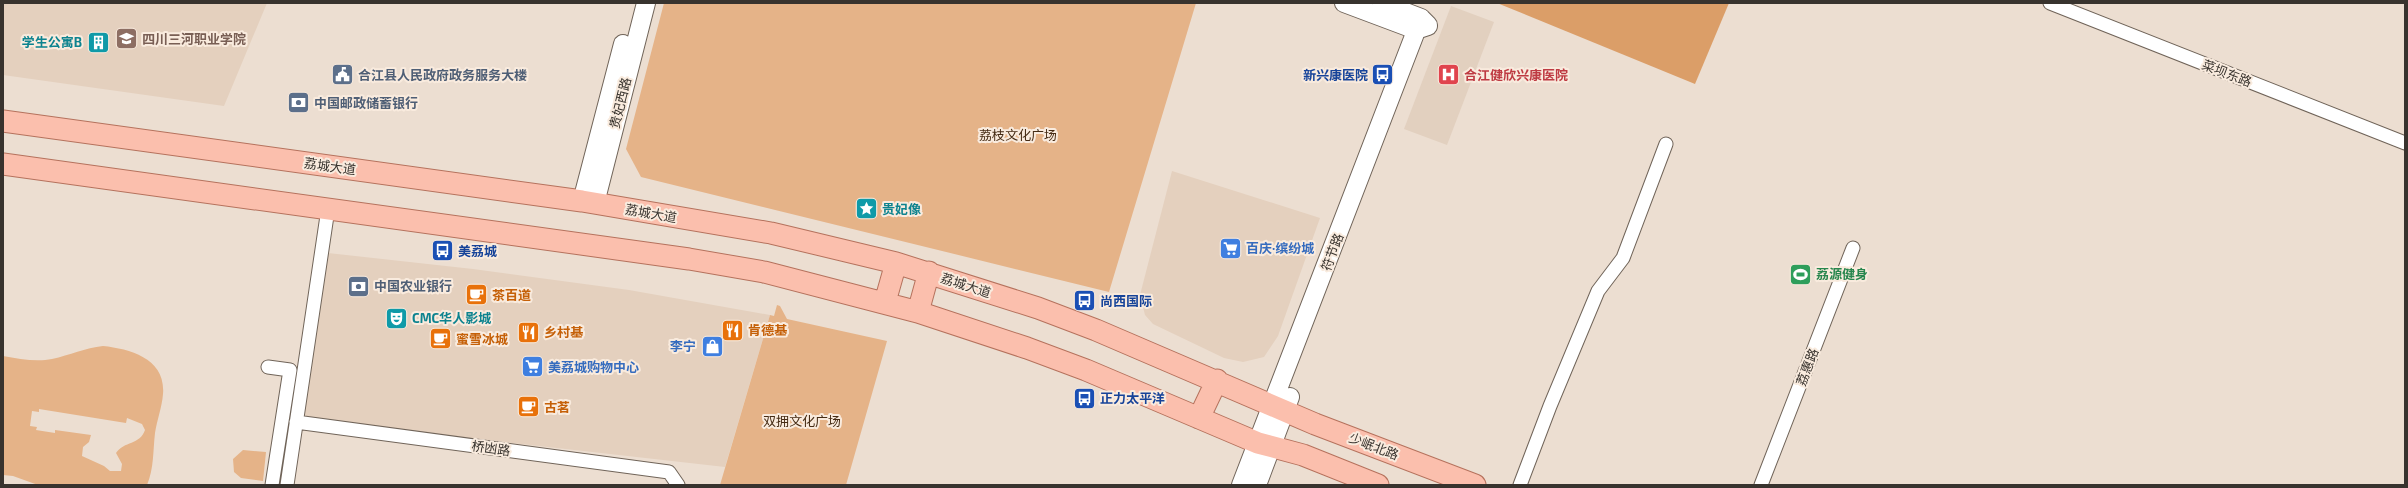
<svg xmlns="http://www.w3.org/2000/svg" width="2408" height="488" font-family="'Exo 2','Noto Sans SC',sans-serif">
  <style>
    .built { fill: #e4d0be }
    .medical { fill: #e2d0bf }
    .green { fill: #e5b388; fill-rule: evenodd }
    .forest { fill: #db9e68 }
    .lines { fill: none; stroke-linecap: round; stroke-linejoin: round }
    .street-casing { stroke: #706459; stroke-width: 15 }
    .secondary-casing { stroke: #706459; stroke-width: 20 }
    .primary-casing { stroke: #b5725d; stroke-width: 23 }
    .street { stroke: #fff; stroke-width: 13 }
    .secondary { stroke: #fff; stroke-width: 18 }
    .primary { stroke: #fbbfad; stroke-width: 21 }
    .labels { text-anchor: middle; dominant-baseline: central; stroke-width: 4; stroke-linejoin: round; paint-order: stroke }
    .education-label { font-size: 13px; font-weight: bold; fill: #785e54; stroke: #f9ebde; text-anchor: start }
    .culture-label { font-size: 13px; font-weight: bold; fill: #0d838f; stroke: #f9ebde; text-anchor: start }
    .street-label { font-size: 13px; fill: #38332e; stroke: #f9ebde }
    .service-label { font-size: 13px; font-weight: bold; fill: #4e5e75; stroke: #f9ebde; text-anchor: start }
    .transit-label { font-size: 13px; font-weight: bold; fill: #164399; stroke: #f9ebde; text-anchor: start }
    .health-label { font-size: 13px; font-weight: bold; fill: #be3a42; stroke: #f9ebde; text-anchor: start }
    .park-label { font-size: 13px; fill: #452b14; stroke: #f9ebde }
    .shop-label { font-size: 13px; font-weight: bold; fill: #366cbe; stroke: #f9ebde; text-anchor: start }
    .leisure-label { font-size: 13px; font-weight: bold; fill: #27864d; stroke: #f9ebde; text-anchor: start }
    .food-label { font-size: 13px; font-weight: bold; fill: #c56008; stroke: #f9ebde; text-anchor: start }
  </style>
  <rect width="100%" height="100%" fill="#ecded1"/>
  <path class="built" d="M3,3H267L224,106L3,75Z
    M1172,171L1320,218L1278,336L1264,357L1243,362L1224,358L1153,324L1145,315L1140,295Z
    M328,253L473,269L629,290L770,315L725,467L302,419Z"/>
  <path class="medical" d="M1451,6L1494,22L1447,145L1404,129Z"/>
  <path class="green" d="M664,3H1196L1109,292L641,177L626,149Z
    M777,305L780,306L787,319L887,341L846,485H720L770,315L774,316Z
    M103,346C131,349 166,359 163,394C162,407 157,420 155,433C153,450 154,469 147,485H38L13,476L3,475V356C19,359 37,362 52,359C70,355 85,348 103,346ZM39,409L126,423L127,418L142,424L145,430C140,445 124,441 116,453L122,464L121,471H110L104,466L82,456L83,447L89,442L91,435L55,430V433L36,430L37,427L30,426L32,411L39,412Z
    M243,450L266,452L263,481L241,478L234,472L233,459Z"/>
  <path class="forest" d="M1497,3H1729L1695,84Z"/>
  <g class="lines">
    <defs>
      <path id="street" d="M2050,3L2405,143
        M268,367L290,370L272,485
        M296,422L669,472L678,485
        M287,485L328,209
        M1520,485L1550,406L1598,291L1623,258L1666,144
        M1761,485L1853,248"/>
      <path id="secondary" d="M1344,3L1416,30L1428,26
        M1382,3L1421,18L1428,25
        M582,201L623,44
        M595,203L646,3
        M1241,485L1421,18
        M1257,485L1290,397"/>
      <path id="primary" d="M3,121L582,201L771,233L896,263L1038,308L1096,330L1315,424L1475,485
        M3,164L689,259L764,272L918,312L1027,348L1086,370L1258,443L1303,455L1378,485
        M885,302L896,263
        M918,312L929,272
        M1199,418L1217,380"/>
    </defs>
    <use href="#street" class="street-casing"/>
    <use href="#secondary" class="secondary-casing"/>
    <use href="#primary" class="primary-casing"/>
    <use href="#street" class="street"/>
    <use href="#secondary" class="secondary"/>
    <use href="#primary" class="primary"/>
  </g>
  <defs>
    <symbol id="university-square" viewBox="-11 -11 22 22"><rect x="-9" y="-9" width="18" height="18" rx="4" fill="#8d6e63" stroke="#f9ebde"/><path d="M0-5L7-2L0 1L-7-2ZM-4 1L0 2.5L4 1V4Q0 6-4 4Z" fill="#fff"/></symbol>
    <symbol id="building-square" viewBox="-11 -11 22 22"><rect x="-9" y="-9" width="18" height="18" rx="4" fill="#0f9aa8" stroke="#f9ebde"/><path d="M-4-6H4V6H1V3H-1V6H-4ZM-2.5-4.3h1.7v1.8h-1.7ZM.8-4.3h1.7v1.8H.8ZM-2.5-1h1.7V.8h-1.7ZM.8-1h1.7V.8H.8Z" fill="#fff"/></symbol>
    <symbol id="civic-square" viewBox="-11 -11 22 22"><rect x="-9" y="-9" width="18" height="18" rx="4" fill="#5c6f8a" stroke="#f9ebde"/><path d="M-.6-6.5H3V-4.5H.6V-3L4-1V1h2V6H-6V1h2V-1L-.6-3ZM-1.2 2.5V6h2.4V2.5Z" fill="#fff"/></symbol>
    <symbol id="bus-square" viewBox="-11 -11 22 22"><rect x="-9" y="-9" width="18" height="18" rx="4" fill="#1a4fb4" stroke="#f9ebde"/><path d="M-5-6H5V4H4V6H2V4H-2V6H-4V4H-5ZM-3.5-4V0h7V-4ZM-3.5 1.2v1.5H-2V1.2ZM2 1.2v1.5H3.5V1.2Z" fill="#fff"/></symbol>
    <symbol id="hospital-square" viewBox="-11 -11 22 22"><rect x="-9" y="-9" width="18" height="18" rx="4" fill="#e0444e" stroke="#f9ebde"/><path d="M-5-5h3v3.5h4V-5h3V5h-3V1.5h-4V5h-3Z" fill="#fff"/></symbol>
    <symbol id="bank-square" viewBox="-11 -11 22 22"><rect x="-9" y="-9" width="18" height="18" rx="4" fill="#5c6f8a" stroke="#f9ebde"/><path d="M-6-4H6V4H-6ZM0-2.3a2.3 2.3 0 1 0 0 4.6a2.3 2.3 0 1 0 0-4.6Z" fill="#fff"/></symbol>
    <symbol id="sight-square" viewBox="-11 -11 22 22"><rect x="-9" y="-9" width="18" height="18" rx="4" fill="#0f9aa8" stroke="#f9ebde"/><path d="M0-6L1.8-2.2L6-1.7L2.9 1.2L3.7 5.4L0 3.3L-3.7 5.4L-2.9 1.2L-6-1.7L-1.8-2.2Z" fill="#fff"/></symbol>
    <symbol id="supermarket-square" viewBox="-11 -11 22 22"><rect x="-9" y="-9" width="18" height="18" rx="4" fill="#3f7fe0" stroke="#f9ebde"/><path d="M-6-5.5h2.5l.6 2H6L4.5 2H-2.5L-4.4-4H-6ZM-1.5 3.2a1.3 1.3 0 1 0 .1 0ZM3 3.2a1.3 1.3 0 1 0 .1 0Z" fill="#fff"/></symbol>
    <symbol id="stadium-square" viewBox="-11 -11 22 22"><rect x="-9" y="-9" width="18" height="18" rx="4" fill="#2e9e5b" stroke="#f9ebde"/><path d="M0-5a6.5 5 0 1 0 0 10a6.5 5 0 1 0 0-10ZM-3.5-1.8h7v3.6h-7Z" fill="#fff"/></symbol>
    <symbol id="cafe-square" viewBox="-11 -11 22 22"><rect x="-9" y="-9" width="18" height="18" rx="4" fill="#e8710a" stroke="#f9ebde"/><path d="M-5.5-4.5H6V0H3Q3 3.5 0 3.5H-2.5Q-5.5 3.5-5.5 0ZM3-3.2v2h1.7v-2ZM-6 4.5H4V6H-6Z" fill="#fff"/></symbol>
    <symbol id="theatre-square" viewBox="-11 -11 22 22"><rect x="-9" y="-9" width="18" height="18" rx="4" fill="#0f9aa8" stroke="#f9ebde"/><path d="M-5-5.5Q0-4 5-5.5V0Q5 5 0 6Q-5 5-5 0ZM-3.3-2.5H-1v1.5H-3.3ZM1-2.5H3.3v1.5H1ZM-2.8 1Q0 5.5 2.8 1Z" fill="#fff"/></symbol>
    <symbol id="restaurant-square" viewBox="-11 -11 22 22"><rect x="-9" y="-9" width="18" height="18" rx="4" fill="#e8710a" stroke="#f9ebde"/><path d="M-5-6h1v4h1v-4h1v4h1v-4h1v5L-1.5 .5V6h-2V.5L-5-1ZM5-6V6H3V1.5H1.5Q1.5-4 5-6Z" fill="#fff"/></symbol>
    <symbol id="shop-square" viewBox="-11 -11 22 22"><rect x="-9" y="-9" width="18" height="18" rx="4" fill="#3f7fe0" stroke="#f9ebde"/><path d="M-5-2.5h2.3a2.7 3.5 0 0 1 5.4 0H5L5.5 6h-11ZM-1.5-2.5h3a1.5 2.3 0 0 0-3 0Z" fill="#fff"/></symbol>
  </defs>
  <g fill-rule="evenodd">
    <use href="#university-square" x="114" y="26" width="25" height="25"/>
    <use href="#building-square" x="86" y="30" width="25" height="25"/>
    <use href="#civic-square" x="330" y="62" width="25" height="25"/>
    <use href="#bus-square" x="1370" y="62" width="25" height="25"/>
    <use href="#hospital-square" x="1436" y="62" width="25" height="25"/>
    <use href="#bank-square" x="286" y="90" width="25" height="25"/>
    <use href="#sight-square" x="854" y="196" width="25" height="25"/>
    <use href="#supermarket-square" x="1218" y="236" width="25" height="25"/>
    <use href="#bus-square" x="430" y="238" width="25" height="25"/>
    <use href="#stadium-square" x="1788" y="262" width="25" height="25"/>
    <use href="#bank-square" x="346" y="274" width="25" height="25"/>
    <use href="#cafe-square" x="464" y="282" width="25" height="25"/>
    <use href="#bus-square" x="1072" y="288" width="25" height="25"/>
    <use href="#theatre-square" x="384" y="306" width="25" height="25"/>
    <use href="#restaurant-square" x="720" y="318" width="25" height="25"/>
    <use href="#restaurant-square" x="516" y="320" width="25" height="25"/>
    <use href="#cafe-square" x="428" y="326" width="25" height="25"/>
    <use href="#shop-square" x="700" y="334" width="25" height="25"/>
    <use href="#supermarket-square" x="520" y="354" width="25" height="25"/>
    <use href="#bus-square" x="1072" y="386" width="25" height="25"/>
    <use href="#cafe-square" x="516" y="394" width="25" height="25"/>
  </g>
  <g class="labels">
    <g class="education-label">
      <text x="142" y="39">四川三河职业学院</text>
    </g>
    <g class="culture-label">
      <text x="82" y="42" text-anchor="end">学生公寓B</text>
      <text x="882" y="209">贵妃像</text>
      <text x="412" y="318">CMC华人影城</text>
    </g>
    <g class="street-label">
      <text transform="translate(2227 73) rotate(21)">菜坝东路</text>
      <text transform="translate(620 103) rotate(-76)">贵妃西路</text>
      <text transform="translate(330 166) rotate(8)">荔城大道</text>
      <text transform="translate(651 213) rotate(10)">荔城大道</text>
      <text transform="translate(1332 252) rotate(-69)">符节路</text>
      <text transform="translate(966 285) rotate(18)">荔城大道</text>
      <text transform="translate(1807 367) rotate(-69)">荔惠路</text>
      <text transform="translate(1374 446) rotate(21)">少岷北路</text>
      <text transform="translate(491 448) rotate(8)">桥凼路</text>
    </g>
    <g class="service-label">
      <text x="358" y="75">合江县人民政府政务服务大楼</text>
      <text x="314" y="103">中国邮政储蓄银行</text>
      <text x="374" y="286">中国农业银行</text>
    </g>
    <g class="transit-label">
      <text x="1368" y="75" text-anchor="end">新兴康医院</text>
      <text x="458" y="251">美荔城</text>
      <text x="1100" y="301">尚西国际</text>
      <text x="1100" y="398">正力太平洋</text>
    </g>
    <g class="health-label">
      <text x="1464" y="75">合江健欣兴康医院</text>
    </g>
    <g class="park-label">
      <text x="1018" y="135">荔枝文化广场</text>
      <text x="802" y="421">双拥文化广场</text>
    </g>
    <g class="shop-label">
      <text x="1246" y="248">百庆·缤纷城</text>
      <text x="696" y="346" text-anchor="end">李宁</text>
      <text x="548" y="367">美荔城购物中心</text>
    </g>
    <g class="leisure-label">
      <text x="1816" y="274">荔源健身</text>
    </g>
    <g class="food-label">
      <text x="492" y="295">茶百道</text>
      <text x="748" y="330">肯德基</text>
      <text x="544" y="332">乡村基</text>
      <text x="456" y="339">蜜雪冰城</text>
      <text x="544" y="407">古茗</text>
    </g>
  </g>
  <rect width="2408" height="488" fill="none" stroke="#38332e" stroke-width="8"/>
</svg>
